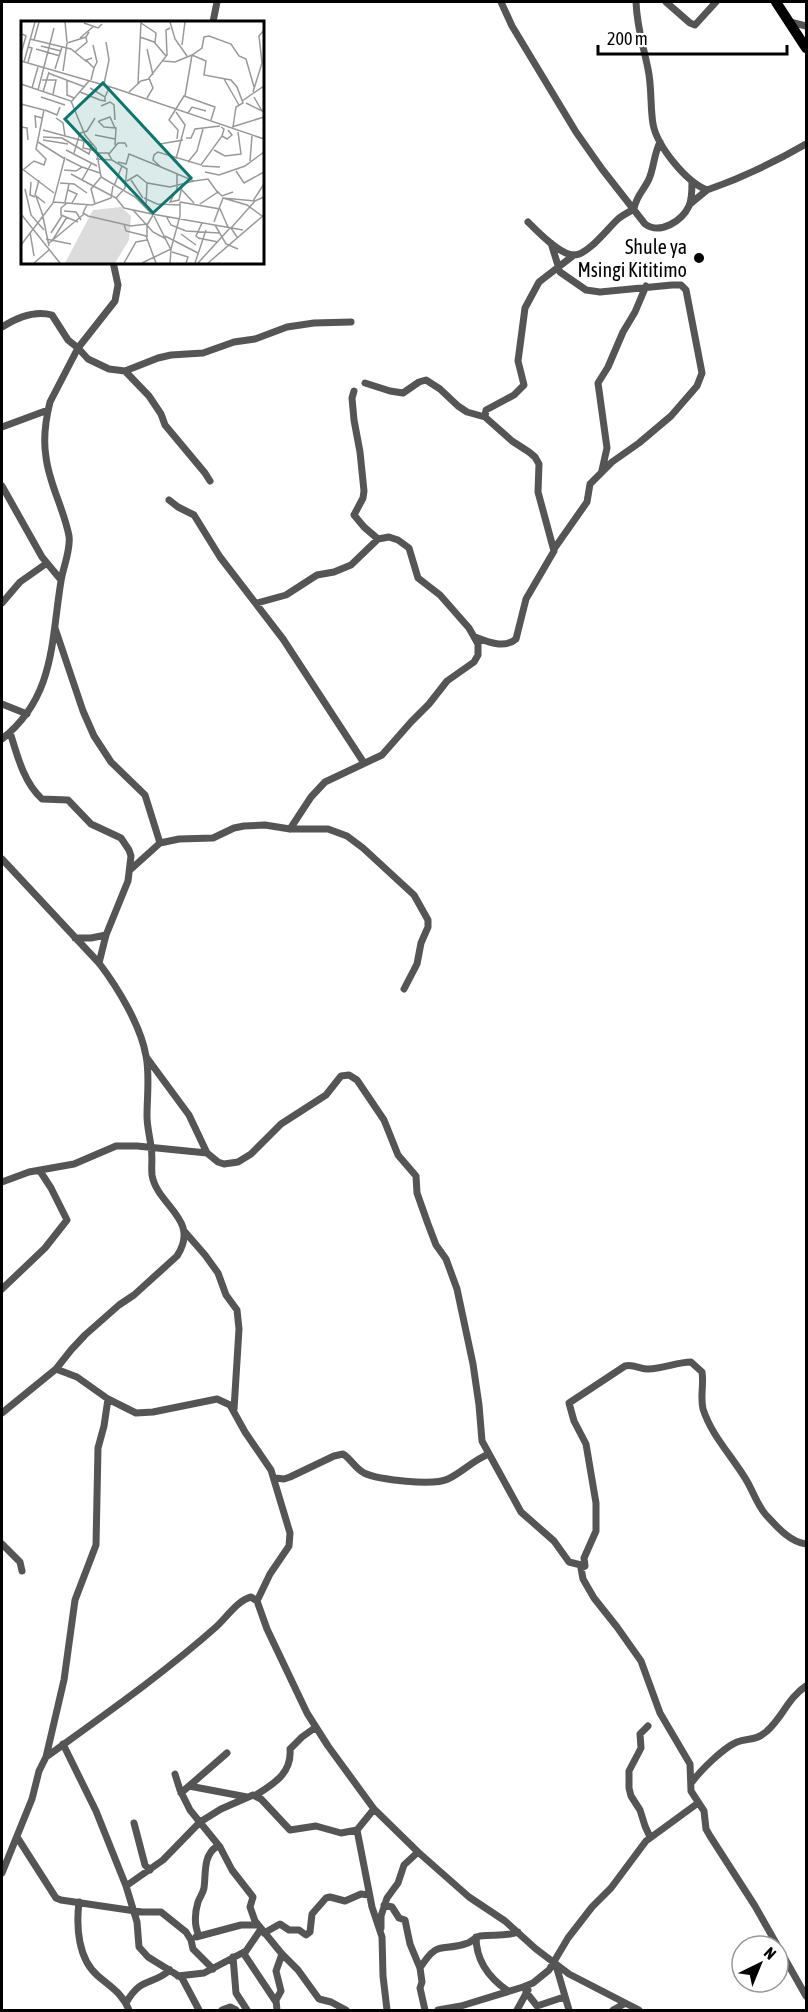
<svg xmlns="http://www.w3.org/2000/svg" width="808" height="2012" font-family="'Asap Condensed',sans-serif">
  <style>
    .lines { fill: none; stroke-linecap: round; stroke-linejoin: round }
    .minor { stroke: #555; stroke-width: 7 }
    .highway { stroke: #000; stroke-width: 10 }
    .poi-dot { fill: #000; stroke: #fff; stroke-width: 2 }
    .labels { text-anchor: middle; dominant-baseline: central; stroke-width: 4.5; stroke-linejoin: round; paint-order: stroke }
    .poi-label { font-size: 20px; fill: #000; stroke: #fff; text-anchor: end }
    .inset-road { fill: none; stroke: #999; stroke-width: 1.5 }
    .view { fill: #0f766e; fill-opacity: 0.15; stroke: #0f766e; stroke-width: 3 }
    .inset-edge { fill: none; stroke: #000; stroke-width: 3 }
  </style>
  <rect width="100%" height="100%" fill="#fff"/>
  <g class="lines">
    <path class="minor" d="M501,2L512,26L576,132L602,169L645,224C660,235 682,221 689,206C692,199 692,190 692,182
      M636,2C637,28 643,44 648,69C652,87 650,106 653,124C657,146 686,182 707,190C741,178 775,162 806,144
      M666,2L690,23L695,25L716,2
      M213,22L217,2
      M790,22L806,26
      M690,204L707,190
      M528,222C538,232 560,255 574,255C588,255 608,228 618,219C623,215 629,212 634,209C636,196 644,190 649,179C654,167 654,154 660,142
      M551,243L560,272L586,290L600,292L672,285H681L686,290L702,373L697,386L671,416L639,443L612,462L590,484L587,502L554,549
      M2,327C16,318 34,310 52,315L68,340L78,348L88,359L109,369L125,371L158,358L171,355L203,353L234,342L255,339L287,327L314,323L351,322
      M125,371L149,396L161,414L165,425L205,473L210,481
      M365,383L390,391L403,393L419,382L426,380L440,389L458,406L467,412L485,417L512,441L529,452L535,457L539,464L538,492L554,551L526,599L516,639C504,649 488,642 475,637
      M354,391L352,398L354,420L360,452L364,491L363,498L354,515L364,527L378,539
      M485,417L486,410L514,395L524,385L518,361L525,308L539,282L574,255
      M2,427L48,410
      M602,470L607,448L598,383L608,367L623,332L635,312L646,286
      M2,486L42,557L61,580
      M169,500L178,507L194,515L220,557L283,639L364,763
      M2,603L20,582L47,563
      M257,603L286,595L317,575L334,572L351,565L378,539L389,537L398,540L409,548L418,578L440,595L469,628L478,644V655L474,662L447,681L429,704L411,722L382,755L325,782L311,797L290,829
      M55,628L83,711L94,736L111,762L145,795L160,843
      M2,704L27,714
      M10,732C17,755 24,783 42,799L68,800L91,824L121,838L129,850L131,856L128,881L106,935L99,963
      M2,739C55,697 51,642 61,581C63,567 71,550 69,536C64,509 49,484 46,457C43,439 46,418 50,402L78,348L115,301L118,285L113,262
      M2,859L99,963C118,988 141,1026 146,1056C150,1075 147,1096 147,1116C147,1127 150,1137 151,1147C153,1157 151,1166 152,1175C157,1206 201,1219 177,1256L134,1295L119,1305L85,1335L71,1350L56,1369L2,1413
      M130,870L160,843L179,839L213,838L234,828L244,826L265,825L290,829H328L347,836L363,848L414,895L428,920V927L421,943L417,964L404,989
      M75,938H91L106,935
      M147,1058L189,1115L207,1153L218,1162L224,1164L238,1162L251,1154L281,1124L326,1095L341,1076L349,1075L357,1080L384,1120L398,1155L416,1176L417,1193L428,1224L436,1245L446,1259L457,1289L473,1364L479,1405L482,1441L521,1512L554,1541L569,1562L585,1566
      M2,1182L29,1172L74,1164L116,1146H137L207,1153
      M185,1232L205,1255L218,1273L226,1295L237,1310L239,1329L234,1409
      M2,1289L45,1248L67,1220L51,1188L40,1171
      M56,1369L77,1377L108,1399L136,1413L153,1412L217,1399L230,1405L245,1432L271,1470L290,1533L289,1546L270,1574L257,1601
      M275,1478L284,1479L290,1477L334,1456L343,1454C351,1459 355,1468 364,1473C379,1480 433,1486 448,1479C463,1472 473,1460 489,1454
      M2,1544L20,1562L22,1571
      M806,1544C790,1542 777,1527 766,1515C758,1506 754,1494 748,1483C734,1458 712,1437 703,1409C700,1397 704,1385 702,1372L691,1362C677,1362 663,1369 648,1369C640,1369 634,1364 625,1366L569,1403L574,1421L586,1444L596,1503V1531L584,1558L585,1566L581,1568L583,1579L594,1598L617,1627L641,1661L660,1713L690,1764L691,1791L704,1811L706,1829L710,1836L755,1906L806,1996
      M648,1726L640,1734L641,1748L629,1771V1788L631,1796L640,1810L645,1826L650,1837
      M63,1744L96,1811L126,1886L137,1922L139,1947L148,1957L182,1978L199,2010
      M46,1757L64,1680L75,1600L96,1545L98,1448L104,1426L108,1399
      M175,1774L180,1790L190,1810L220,1847L232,1870L253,1897L250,1907L255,1921L282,1954L276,1971L281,1991L276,2000L277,2010
      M692,1782C701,1770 723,1748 737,1742C748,1738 756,1741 767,1731C782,1718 788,1698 806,1686
      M189,1786L247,1797
      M181,1793L227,1753
      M256,1795C275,1783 292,1773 290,1749L302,1737L316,1727
      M374,1809L357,1830L372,1907L382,1937L383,1976L387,2010
      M134,1823L145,1865L150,1870
      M17,1837L56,1898L61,1900L142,1912H161L186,1932L191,1940L193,1949L213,1969
      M2,1873L32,1799L39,1771L46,1757C104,1715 163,1674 216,1627C226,1618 238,1600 251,1597L257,1601L267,1629L307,1713L328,1746L374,1809L418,1852L469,1897L505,1921L536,1949L569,1974L639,2010
      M126,1886L163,1860L200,1822L221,1809L253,1795L261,1799L290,1830L316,1826L341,1833L357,1830
      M79,1902C76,1927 78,1959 98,1976C112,1988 122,1993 129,2010
      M384,1905L392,1907L399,1918L405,1920L410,1944L420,1968L422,1982L420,1988L425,2010
      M381,1928V1916L387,1898L398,1883L404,1865L418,1852
      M261,1929L244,1954L276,2002
      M264,1933L280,1924L289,1930H299L306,1935L310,1932L312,1914L326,1898L330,1897L345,1901L361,1894L369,1895
      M199,1936C194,1925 195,1912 198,1902C200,1897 203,1893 204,1888C206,1874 203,1856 216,1847H220
      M196,1937L241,1925H257
      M476,1937C476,1961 489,1978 508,1991
      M282,1954L298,1970L319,1999L331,2002L346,2010
      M233,1957L236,1993L247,2010
      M555,1962L569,2010
      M420,1968C439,1938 441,1953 468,1943C473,1941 475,1937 480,1936C493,1934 505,1937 518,1932
      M178,1976L204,1973L244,1952
      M526,1992L537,2006L564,1997
      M126,2003C141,1976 152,1986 170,1970
      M222,2010L230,2007L236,2010
      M438,2010L461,2006L523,1987L533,1983L549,1970L568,1938L592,1907L611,1888L646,1841L698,1803
      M517,2010L528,1990
      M613,2010L624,2004"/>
    <path class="highway" d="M776,2L806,48"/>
  </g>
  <circle class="poi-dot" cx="699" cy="258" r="6"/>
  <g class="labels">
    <g class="poi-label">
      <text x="687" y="246">Shule ya<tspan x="687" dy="23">Msingi Kititimo</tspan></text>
    </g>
  </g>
  <g transform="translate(21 21)">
    <rect width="243" height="243" fill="#fff"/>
    <path d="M100,186L110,195L108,219L94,242H44L72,189Z" fill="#dcdcdc"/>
    <path class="inset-road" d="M44,1L46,21M149,1L154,18L166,35M63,2L77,7L81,3M120,2L135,12L134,22M119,16L133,21L145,35M59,17L73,5M9,18L50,28L66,41M13,19L18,1M72,24L76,41L73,47M161,24L164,1M20,25L40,30M7,26L11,27L7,41M15,28L39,35M126,28L132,54M1,29L5,15L1,13M54,31L66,21L65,16M171,34L185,40L183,54L210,59L216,66L222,82L215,86L212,106M0,40L93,67L243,118M142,40L154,41L171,34L181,27L183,16L188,15L210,23L218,35L225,38L233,66M3,41L14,1M34,48L41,26M42,50L46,22L65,16L68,11M27,52L64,66M203,58L218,84M21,59H35L32,73M46,59V74L53,77M70,59L73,47L65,39L71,37M117,62L120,1M0,63L50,80L64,114L75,127L80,156L114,176L131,193L222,209M83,63L88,39L85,21M11,67L17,46M69,67L84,76L89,65M17,69L33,7M22,71L28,51M59,71L79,79L84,80V76M108,71L120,60L128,58M232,71L241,42L238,15L243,9M164,75L171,34M20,76L44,84M126,77L132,67L128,57L146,34L145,9L149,7M221,80L243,65M50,81L68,60M225,82L241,90L233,76M0,83L23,89L15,128L25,138L23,144L13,140L3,148M80,85L89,81L93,84L94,99M24,89L36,94L39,86M167,92L171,86L185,90M35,97L42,102L44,115M77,100L83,106L95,107L94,124M78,100L89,96L94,107M0,106L6,107L7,119M211,106L243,96M15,107L14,95L21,97M22,109L70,122M74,114L94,118M201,115L206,118L211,114L207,109M22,116L41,117L68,133L71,122M165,117H170L174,108L199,105M156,118L157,109L148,99L163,75L194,86L190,99M22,119L47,123M63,120L62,127L76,130M17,121L44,138M139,123L162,119M45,129L76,145M193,129L204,135L220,133L217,111M53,132L59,112L66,110L74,97M76,132H87L91,139M88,133L97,122H104L106,126M155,138L164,104L155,91M229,140L231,115M97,141L105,143L108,133L140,146M167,141L176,130L182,108M181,145L199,146M61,146L79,152M0,147L33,172M43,149L55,150L61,146L45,138M215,150L223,162L243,151M184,151L198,154L224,145L243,131M156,152V168L149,181L158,179L161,165M50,153L61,159L70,143M18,159L14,174L24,182M61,159L95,177L104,167L106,148L91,139L75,138M110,159L122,177M106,160L116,154L126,162M173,160L187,158L197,172M10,161L9,174L14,176M39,162L53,163L66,172M93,165L101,145M4,168L10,194L23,209M160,168L173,182M47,169L56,173L51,182M15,175L22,195M95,177L103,187L131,193M123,177L136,183L159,184M202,177L234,180L243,176M232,180L243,163M32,181L71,184L90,177L92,165M44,181L48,163M159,181L199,188L207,206M46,182L40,187V194L57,201M74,183L70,168L80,156M179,183L197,171L201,175L212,171M66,184L62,192L67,195L110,205L126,203M125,185L126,162L149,166L173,160L140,146L132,139L133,134L137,131L180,144L201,115L203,108L200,106M112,189L132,211L145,218M43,190L55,191L60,199M0,193L39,242M133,195L150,229L149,242M145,195L150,204L165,210L198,212M22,196L28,225M193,201L202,177L226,184L241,195M103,203L105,210L125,215L135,242M194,204L205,223L217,228M9,211L13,235M30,212L41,195M160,213L175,224M144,215L177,232M126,216V204L132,194M216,216L210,207L234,180M177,217L197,221M25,218L50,223M179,218L175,215L181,202M31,220L46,196M27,223L63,193M0,224L32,182L44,136M151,231L167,236L165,242M13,242L28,229M103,242L115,221L126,219M121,242L150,228L159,195V181M174,242L185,209M177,242L209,207M187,242L243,194"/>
    <path class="view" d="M82,62L170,157L132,192L44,98Z"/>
    <rect width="243" height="243" class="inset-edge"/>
  </g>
  <rect width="808" height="2012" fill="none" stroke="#000000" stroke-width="6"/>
  <g transform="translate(760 1964) rotate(43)"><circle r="28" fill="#ffffff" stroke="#999999" stroke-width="1.5"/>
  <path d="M0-4.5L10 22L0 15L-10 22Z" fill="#000000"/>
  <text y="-9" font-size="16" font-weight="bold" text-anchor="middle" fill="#000000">N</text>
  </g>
  <path d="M598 45v9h189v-9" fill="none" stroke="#000000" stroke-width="3"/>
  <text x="607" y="45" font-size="18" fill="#000000" stroke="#ffffff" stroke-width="4.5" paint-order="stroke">200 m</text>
</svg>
